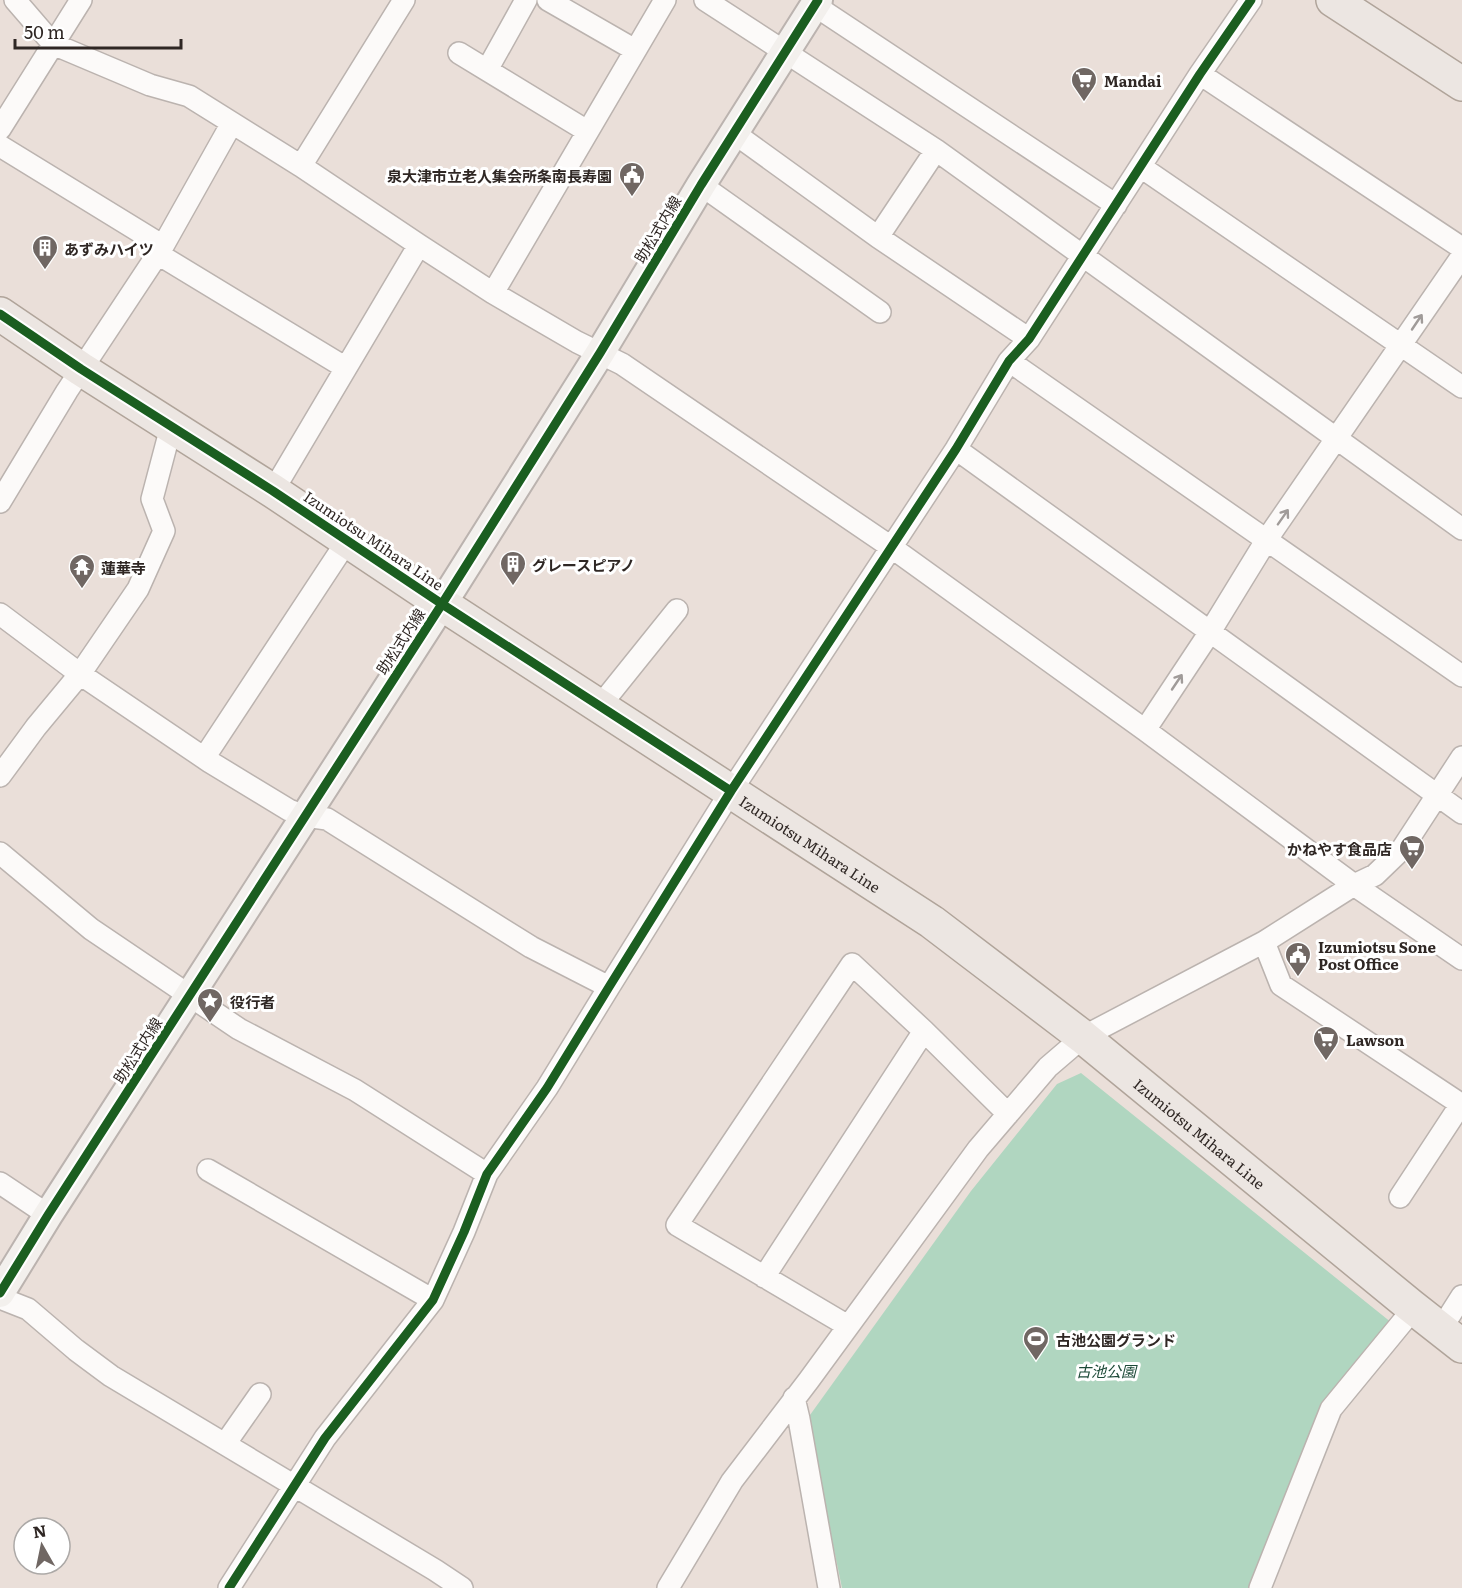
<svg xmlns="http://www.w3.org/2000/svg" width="1462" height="1588" font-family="Literata,'Noto Sans JP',serif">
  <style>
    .green { fill: #b0d6c0 }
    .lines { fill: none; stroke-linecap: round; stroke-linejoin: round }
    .street-casing { stroke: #bbb3af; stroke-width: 24 }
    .secondary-casing { stroke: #bbb3af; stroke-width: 32 }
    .primary-casing { stroke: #b0a49a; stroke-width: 36 }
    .street { stroke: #fcfaf9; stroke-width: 21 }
    .secondary { stroke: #f3f0ed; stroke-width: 28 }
    .primary { stroke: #ece6e2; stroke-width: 33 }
    .cycleway-casing { stroke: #fff; stroke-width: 13 }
    .cycleway { stroke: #1b5e20; stroke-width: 9 }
    .oneway { stroke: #a09b99 }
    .labels { text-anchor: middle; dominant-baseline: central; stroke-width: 6; stroke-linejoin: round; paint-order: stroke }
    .poi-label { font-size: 15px; font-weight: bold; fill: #2f2724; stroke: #fff; text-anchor: start }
    .street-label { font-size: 15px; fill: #2f2724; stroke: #fff }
    .park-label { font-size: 15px; font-style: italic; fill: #1d4a38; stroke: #fff }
  </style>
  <rect width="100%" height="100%" fill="#eadfd9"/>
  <path class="green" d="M1081,1073L1392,1323L1324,1405L1250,1588H842L816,1463L810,1415L971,1191L1057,1084Z"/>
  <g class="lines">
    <defs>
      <path id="street" d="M15,0L53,44L150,85L189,96L301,166L419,245L493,293L577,342L622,364L891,547L1145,730L1354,885L1462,959
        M548,0L635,50
        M705,0L936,150L1462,529
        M814,5L1116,205
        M459,53L587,131
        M487,70L526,0
        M1200,74L1462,248
        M0,129L81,0
        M734,133L878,237L1029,339
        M0,146L163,246
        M301,166L404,0
        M1141,167L1462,387
        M701,185L880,312
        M878,237L936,150
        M158,254L346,368
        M493,293L665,0
        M1009,361L1462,676
        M956,449L1462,813
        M273,491L419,245
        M0,502L67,391L163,246L232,123
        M0,614L80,674L210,762L289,810L305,816L327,819L531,947L609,987
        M599,707L677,610
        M1145,730L1210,632L1267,539L1462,256
        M204,758L347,541
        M0,776L36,727L80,674L138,589L164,531L152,499L171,427
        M0,853L91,929L239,1029L355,1090L487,1174
        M1264,942L1281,985L1462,1105
        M208,1170L433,1300
        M0,1183L48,1215
        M1400,1197L1461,1104
        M764,1277L924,1031
        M0,1298L28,1309L76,1350L111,1376L435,1570L462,1588
        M848,1326L677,1225L852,964L924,1031L1008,1114
        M1441,1329L1462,1296
        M794,1398L799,1419L829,1588
        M225,1444L260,1394
        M229,1588L325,1438L433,1300L464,1232L487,1174L547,1088L609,987L731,791L956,449L1009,361L1029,339L1200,74L1251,0
        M668,1588L732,1481L809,1380L978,1149L1048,1067L1083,1037L1264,942L1354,885L1375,875L1402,849L1462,757
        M1260,1588L1331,1409L1414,1308"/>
      <path id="secondary" d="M0,1293L48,1215L442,604L600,353L701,185L818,0"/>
      <g id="primary">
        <path d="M1333,0L1462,84"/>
        <path id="s1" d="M0,314L81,369L273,491L442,604L932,922L1083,1037L1411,1306L1462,1346"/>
      </g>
    </defs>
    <use href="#street" class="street-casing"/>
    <use href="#secondary" class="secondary-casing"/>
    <use href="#primary" class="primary-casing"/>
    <use href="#street" class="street"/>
    <use href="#secondary" class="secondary"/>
    <use href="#primary" class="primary"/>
    <defs>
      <path id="cycleway" d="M0,314L81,369L273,491L442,604L731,791
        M0,1293L48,1215L442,604L600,353L701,185L818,0
        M229,1588L325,1438L433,1300L464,1232L487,1174L547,1088L609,987L731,791L956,449L1009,361L1029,339L1200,74L1251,0"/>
    </defs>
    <use href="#cycleway" class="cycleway-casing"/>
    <use href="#cycleway" class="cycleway"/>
  </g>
  <defs><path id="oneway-shaft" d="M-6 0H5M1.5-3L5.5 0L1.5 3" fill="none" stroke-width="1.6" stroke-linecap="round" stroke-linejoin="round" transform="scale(1.5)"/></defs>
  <g class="oneway">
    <use href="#oneway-shaft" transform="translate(1417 322) rotate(-56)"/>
    <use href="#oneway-shaft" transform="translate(1283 517) rotate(-55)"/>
    <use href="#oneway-shaft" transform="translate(1177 682) rotate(-56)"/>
  </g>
  <defs>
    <symbol id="supermarket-pin" viewBox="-11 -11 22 30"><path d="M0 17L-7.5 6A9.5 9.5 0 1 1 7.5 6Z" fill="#706763" stroke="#fff"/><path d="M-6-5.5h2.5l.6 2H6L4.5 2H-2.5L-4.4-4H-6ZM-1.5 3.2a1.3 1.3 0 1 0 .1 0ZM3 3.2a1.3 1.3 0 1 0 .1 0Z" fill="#fff"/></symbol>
    <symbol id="civic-pin" viewBox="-11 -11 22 30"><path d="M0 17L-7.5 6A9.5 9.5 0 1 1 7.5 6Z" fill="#706763" stroke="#fff"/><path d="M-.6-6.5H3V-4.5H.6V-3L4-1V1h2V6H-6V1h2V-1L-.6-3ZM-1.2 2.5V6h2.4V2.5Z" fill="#fff"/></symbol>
    <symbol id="building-pin" viewBox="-11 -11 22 30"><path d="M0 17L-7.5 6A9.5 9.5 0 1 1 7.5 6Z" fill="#706763" stroke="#fff"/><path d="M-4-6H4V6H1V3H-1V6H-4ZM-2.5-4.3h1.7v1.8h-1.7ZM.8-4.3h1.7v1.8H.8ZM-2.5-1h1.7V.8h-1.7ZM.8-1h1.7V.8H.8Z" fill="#fff"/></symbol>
    <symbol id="temple-pin" viewBox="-11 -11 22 30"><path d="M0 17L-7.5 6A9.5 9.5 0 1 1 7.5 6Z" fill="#706763" stroke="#fff"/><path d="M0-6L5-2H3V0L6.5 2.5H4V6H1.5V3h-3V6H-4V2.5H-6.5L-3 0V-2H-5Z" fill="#fff"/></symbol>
    <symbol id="sight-pin" viewBox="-11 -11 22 30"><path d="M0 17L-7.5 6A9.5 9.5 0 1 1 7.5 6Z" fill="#706763" stroke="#fff"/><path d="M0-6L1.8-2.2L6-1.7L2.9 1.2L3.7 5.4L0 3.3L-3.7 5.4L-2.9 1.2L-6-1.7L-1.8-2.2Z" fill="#fff"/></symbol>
    <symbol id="stadium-pin" viewBox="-11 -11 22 30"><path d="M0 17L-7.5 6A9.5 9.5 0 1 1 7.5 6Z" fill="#706763" stroke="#fff"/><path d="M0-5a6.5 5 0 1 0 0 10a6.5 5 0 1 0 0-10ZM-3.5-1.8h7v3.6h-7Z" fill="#fff"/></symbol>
  </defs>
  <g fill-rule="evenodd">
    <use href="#supermarket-pin" x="1069" y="65" width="30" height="40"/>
    <use href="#civic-pin" x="617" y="160" width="30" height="40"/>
    <use href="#building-pin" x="30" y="233" width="30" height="40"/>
    <use href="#building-pin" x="498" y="549" width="30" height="40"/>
    <use href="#temple-pin" x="67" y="552" width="30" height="40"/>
    <use href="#supermarket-pin" x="1397" y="833" width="30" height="40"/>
    <use href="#civic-pin" x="1283" y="940" width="30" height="40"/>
    <use href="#sight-pin" x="195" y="986" width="30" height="40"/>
    <use href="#supermarket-pin" x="1311" y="1024" width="30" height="40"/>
    <use href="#stadium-pin" x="1021" y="1324" width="30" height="40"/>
  </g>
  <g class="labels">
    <g class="poi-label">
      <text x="1104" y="80">Mandai</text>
      <text x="612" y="175" text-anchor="end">泉大津市立老人集会所条南長寿園</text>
      <text x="64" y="248">あずみハイツ</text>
      <text x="532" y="564">グレースピアノ</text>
      <text x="101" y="567">蓮華寺</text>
      <text x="1392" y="848" text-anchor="end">かねやす食品店</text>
      <text x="1318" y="946">Izumiotsu Sone<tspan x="1318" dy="17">Post Office</tspan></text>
      <text x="230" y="1001">役行者</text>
      <text x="1346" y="1039">Lawson</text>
      <text x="1056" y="1339">古池公園グランド</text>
    </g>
    <g class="street-label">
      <text transform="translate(657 229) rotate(-59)">助松式内線</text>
      <text transform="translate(374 540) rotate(34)">Izumiotsu Mihara Line</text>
      <text transform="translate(400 641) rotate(-57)">助松式内線</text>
      <text stroke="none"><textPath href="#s1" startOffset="968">Izumiotsu Mihara Line</textPath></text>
      <text transform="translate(137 1050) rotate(-57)">助松式内線</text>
      <text stroke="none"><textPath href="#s1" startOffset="1454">Izumiotsu Mihara Line</textPath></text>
    </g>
    <g class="park-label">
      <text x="1106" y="1370">古池公園</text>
    </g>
  </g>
  <g transform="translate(42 1546) rotate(351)"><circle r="28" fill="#ffffff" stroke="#aca9a7" stroke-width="1.5"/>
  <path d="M0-4.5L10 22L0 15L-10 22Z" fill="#706763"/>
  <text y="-9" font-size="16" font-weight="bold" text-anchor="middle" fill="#2f2724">N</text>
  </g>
  <path d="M15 39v9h166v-9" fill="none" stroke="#2f2724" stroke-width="3"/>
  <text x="24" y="39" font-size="18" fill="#2f2724" stroke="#ffffff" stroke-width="4.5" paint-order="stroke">50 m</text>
</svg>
